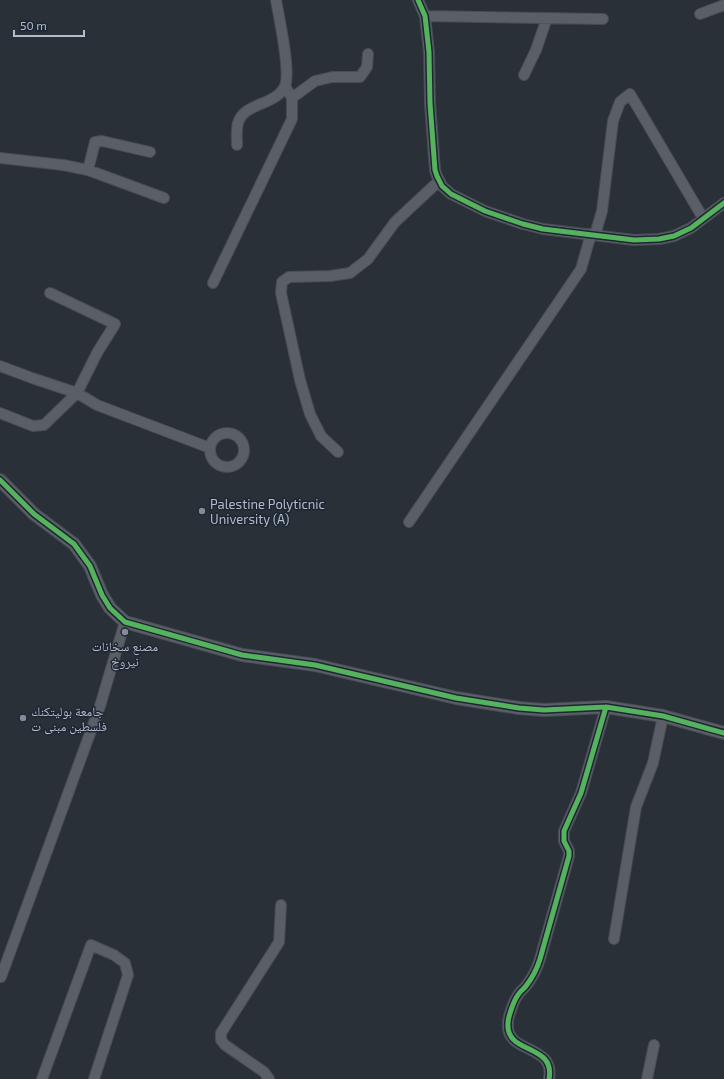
<svg xmlns="http://www.w3.org/2000/svg" width="724" height="1079" font-family="'Exo 2','Noto Naskh Arabic',sans-serif">
  <style>
    .lines { fill: none; stroke-linecap: round; stroke-linejoin: round }
    .minor-casing { stroke: #484c53; stroke-width: 12 }
    .tertiary-casing { stroke: #484c53; stroke-width: 14 }
    .minor { stroke: #5a5e66; stroke-width: 10 }
    .tertiary { stroke: #5a5e66; stroke-width: 12 }
    .cycleway-casing { stroke: #1d2633; stroke-width: 8 }
    .cycleway { stroke: #56b35d; stroke-width: 5 }
    .poi-dot { fill: #848b96; stroke: #1d2633; stroke-width: 1.5 }
    .labels { text-anchor: middle; dominant-baseline: central; stroke-width: 3; stroke-linejoin: round; paint-order: stroke }
    .poi-label { font-size: 13px; fill: #b4bcc9; stroke: #1d2633; text-anchor: start }
  </style>
  <rect width="100%" height="100%" fill="#2a3038"/>
  <g class="lines">
    <defs>
      <path id="minor" d="M418,0L425,16L429,52L430,103L435,170L437,176L442,186L451,194L485,211L523,224L543,229L634,240L659,239L674,236L691,228L724,203
        M700,14L724,5
        M425,16L603,19
        M524,75L536,50L547,18
        M292,98L315,81L332,77H360L367,67L368,54
        M237,145C237,138 236,130 238,123C244,102 276,106 285,86C291,71 279,18 276,0
        M0,158L63,165L88,170L164,198
        M88,170L95,142L102,141L150,152
        M595,235L602,211L613,121L620,102L630,94L703,218
        M213,283L292,119V98L285,86
        M0,366L32,378L77,393L97,405L210,448
        M0,413L33,426L44,425L77,393L97,353L115,324L50,293
        M210 450a17 17 0 1 1 34 0a17 17 0 1 1-34 0Z
        M338,452L321,436L310,414L300,380L281,293L282,282L289,277L330,276L350,273L368,259L395,222L439,181
        M409,522L581,269L591,234
        M614,939L636,807L653,763L663,716
        M1,977L100,706L125,622
        M42,1079L91,945L114,955L125,963L128,975L94,1079
        M269,1079L264,1072L225,1045L221,1040V1033L279,942L281,905
        M549,1079C556,1043 505,1055 508,1023C508,1017 514,1000 518,995C520,991 524,989 526,986C533,977 537,969 540,959L569,856V851L564,841V831L581,793L606,707
        M647,1079L654,1045"/>
      <path id="tertiary" d="M0,480L34,514L74,544L90,566L102,595L110,608L125,622L242,655L315,665L456,698L519,708L544,710L606,707L663,716L724,733"/>
    </defs>
    <use href="#minor" class="minor-casing"/>
    <use href="#tertiary" class="tertiary-casing"/>
    <use href="#minor" class="minor"/>
    <use href="#tertiary" class="tertiary"/>
    <defs>
      <path id="cycleway" d="M418,0L425,16L429,52L430,103L435,170L437,176L442,186L451,194L485,211L523,224L543,229L634,240L659,239L674,236L691,228L724,203
        M0,480L34,514L74,544L90,566L102,595L110,608L125,622L242,655L315,665L456,698L519,708L544,710L606,707L663,716L724,733
        M549,1079C556,1043 505,1055 508,1023C508,1017 514,1000 518,995C520,991 524,989 526,986C533,977 537,969 540,959L569,856V851L564,841V831L581,793L606,707"/>
    </defs>
    <use href="#cycleway" class="cycleway-casing"/>
    <use href="#cycleway" class="cycleway"/>
  </g>
  <g class="poi-dot">
    <circle cx="202" cy="511" r="4"/>
    <circle cx="125" cy="632" r="4"/>
    <circle cx="23" cy="718" r="4"/>
  </g>
  <g class="labels">
    <g class="poi-label">
      <text x="210" y="504">Palestine Polyticnic<tspan x="210" dy="15">University (A)</tspan></text>
      <text x="125" y="646" text-anchor="middle">مصنع سخانات<tspan x="125" dy="15">نيروخ</tspan></text>
      <text x="31" y="711">جامعة بوليتكنك<tspan x="31" dy="15">فلسطين مبنى ت</tspan></text>
    </g>
  </g>
  <path d="M14 30v6h70v-6" fill="none" stroke="#b4bcc9" stroke-width="2"/>
  <text x="20" y="30" font-size="12" fill="#b4bcc9" stroke="#1d2633" stroke-width="3" paint-order="stroke">50 m</text>
</svg>
